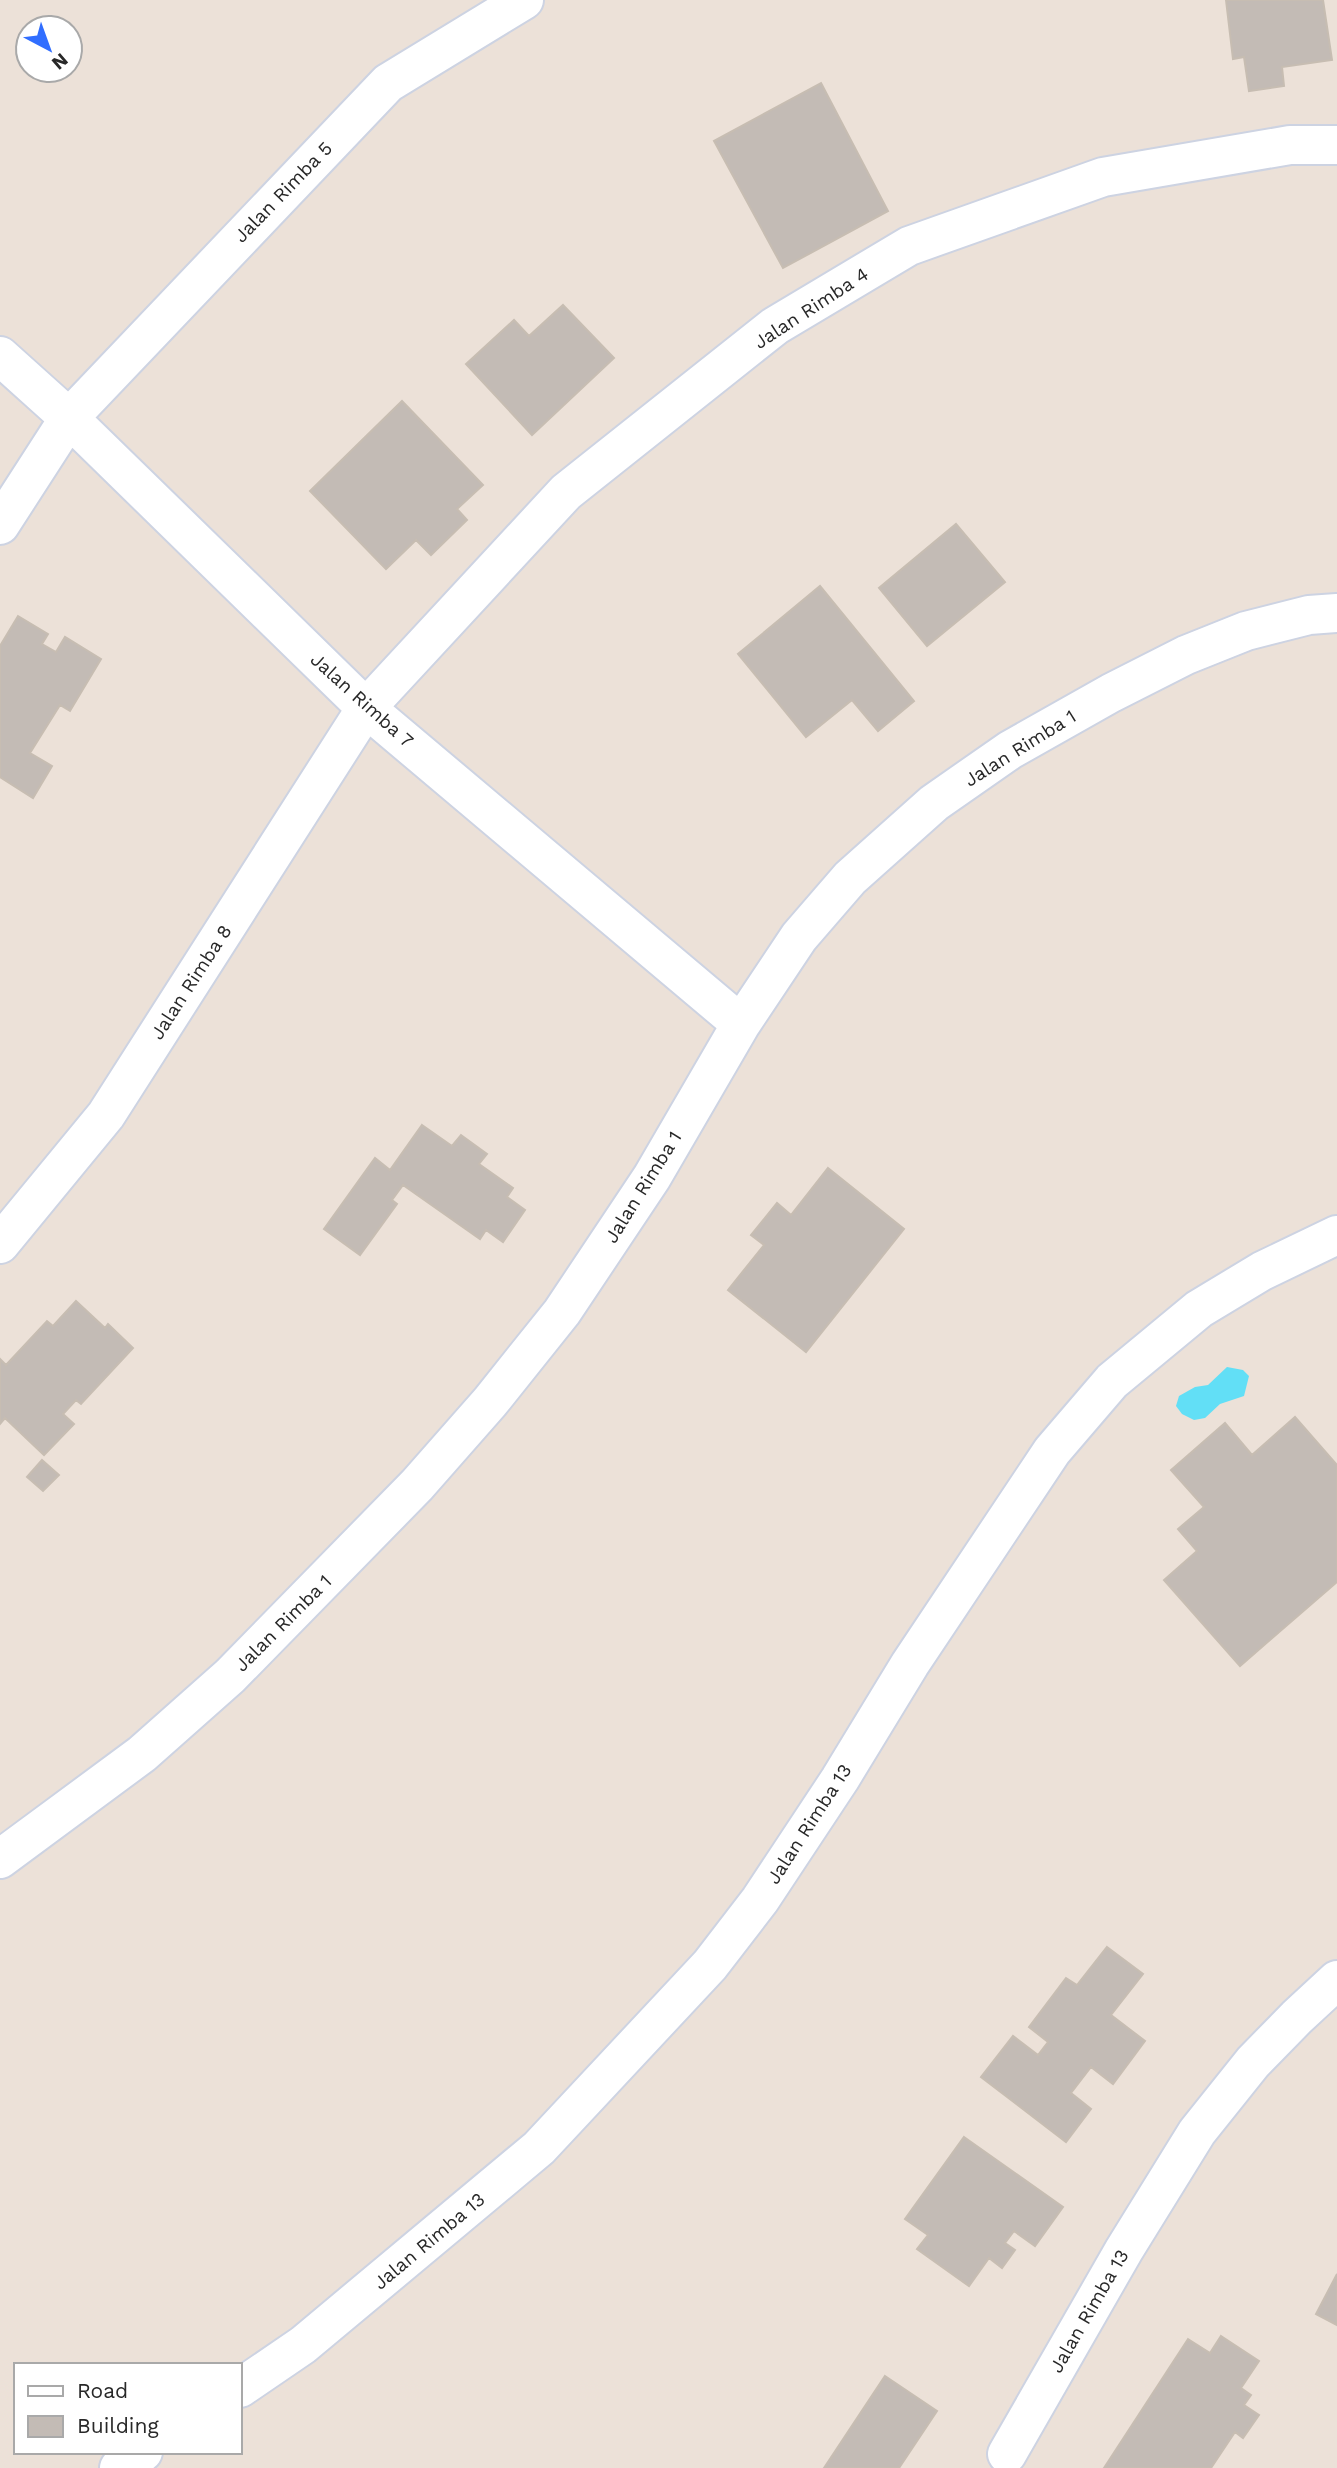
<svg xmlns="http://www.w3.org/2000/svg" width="1337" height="2468" font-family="'Work Sans',sans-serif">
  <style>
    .water { fill: #62dff6 }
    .building { fill: #c3bbb5; stroke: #c7bdb2; stroke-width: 2 }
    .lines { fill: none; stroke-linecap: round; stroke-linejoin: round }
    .minor-casing { stroke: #cdd3e2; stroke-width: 42 }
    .minor { stroke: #fff; stroke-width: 38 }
    .labels { text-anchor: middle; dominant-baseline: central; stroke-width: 6; stroke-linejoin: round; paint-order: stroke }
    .street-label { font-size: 19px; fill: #282828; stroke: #fff }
  </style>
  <rect width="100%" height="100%" fill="#ece1d8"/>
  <path class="water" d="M1227,1367L1243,1370L1249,1376L1244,1396L1220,1404L1205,1418L1194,1420L1182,1414L1176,1406L1179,1396L1195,1387L1208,1385Z"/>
  <path class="building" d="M1226,0H1323L1332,60L1282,67L1284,86L1249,91L1244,57L1233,59Z
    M821,83L888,211L783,268L714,141Z
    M563,305L614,358L532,435L466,364L514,320L529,336Z
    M402,401L483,485L457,509L467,520L431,555L416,540L386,569L310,491Z
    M956,524L1005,582L927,646L879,588Z
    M820,586L914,701L878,731L852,700L806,737L738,654Z
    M18,616L48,634L42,644L56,652L65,637L101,659L70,711L60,705L30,753L52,766L33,798L0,777V646Z
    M422,1125L452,1146L461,1135L487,1154L479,1164L513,1188L507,1197L525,1210L503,1242L486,1230L480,1239L403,1185L392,1200L397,1204L360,1255L324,1229L375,1158L390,1170Z
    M828,1168L904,1229L806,1352L728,1290L764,1245L751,1235L777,1203L791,1215Z
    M76,1301L105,1328L108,1324L133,1348L81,1404L76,1400L63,1414L74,1424L44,1455L5,1418L0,1424V1359L6,1365L47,1321L53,1326Z
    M1295,1417L1337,1465V1582L1240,1666L1164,1580L1197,1551L1178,1529L1204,1507L1171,1470L1225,1423L1252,1455Z
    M42,1460L59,1475L43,1491L27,1477Z
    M1107,1947L1143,1974L1111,2015L1145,2041L1113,2084L1091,2067L1071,2093L1091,2109L1066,2142L981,2077L1013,2036L1038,2055L1048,2042L1029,2027L1066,1978L1077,1985Z
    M964,2137L1063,2207L1035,2246L1014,2231L1005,2243L1015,2250L1002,2268L989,2258L969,2286L917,2249L928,2235L905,2219Z
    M1337,2274V2325L1316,2314Z
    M1221,2336L1259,2361L1241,2388L1251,2395L1244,2405L1259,2415L1243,2438L1235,2432L1211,2468H1104L1188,2339L1210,2353Z
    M885,2376L937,2411L899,2468H824Z"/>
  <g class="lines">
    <defs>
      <path id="minor" d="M0,356L69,418L366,708L741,1024
        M0,525L69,418L388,83L524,0
        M0,1244L106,1115L366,708L566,492L775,326L909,246L1103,177L1290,145H1337
        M0,1859L142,1754L230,1676L417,1485L490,1402L562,1312L652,1177L741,1024L799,937L850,878L934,803L1010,750L1111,693L1186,655L1246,631L1309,615L1337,613
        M240,2388L303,2345L539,2148L710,1965L760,1900L840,1779L910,1664L1052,1451L1112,1381L1199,1309L1262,1271L1337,1235
        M1007,2454L1124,2250L1197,2132L1253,2062L1297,2017L1337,1980
        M119,2468L143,2452"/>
    </defs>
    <use href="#minor" class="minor-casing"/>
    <use href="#minor" class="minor"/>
  </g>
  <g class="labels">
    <g class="street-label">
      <text transform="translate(283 192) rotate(-46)">Jalan Rimba 5</text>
      <text transform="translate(811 308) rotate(-33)">Jalan Rimba 4</text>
      <text transform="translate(362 700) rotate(42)">Jalan Rimba 7</text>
      <text transform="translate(1020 748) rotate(-32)">Jalan Rimba 1</text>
      <text transform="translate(191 982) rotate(-57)">Jalan Rimba 8</text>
      <text transform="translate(643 1187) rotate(-58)">Jalan Rimba 1</text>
      <text transform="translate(283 1623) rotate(-45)">Jalan Rimba 1</text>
      <text transform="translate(809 1824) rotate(-57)">Jalan Rimba 13</text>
      <text transform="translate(429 2241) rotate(-40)">Jalan Rimba 13</text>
      <text transform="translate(1089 2311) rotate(-60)">Jalan Rimba 13</text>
    </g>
  </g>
  <rect x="14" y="2363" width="228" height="91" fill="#ffffff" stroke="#a9a9a9" stroke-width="2"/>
  <rect x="28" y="2386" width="35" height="10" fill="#ffffff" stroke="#a9a9a9" stroke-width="2"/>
  <text x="77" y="2398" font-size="21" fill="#282828">Road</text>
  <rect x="28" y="2416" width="35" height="21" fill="#c3bbb5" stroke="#a9a9a9" stroke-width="2"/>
  <text x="77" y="2433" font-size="21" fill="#282828">Building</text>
  <g transform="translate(49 49) rotate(139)"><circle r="33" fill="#ffffff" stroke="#a9a9a9" stroke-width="2"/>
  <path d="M0-5L12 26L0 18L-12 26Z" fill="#316eff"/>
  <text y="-10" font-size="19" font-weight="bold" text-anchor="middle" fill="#282828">N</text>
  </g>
</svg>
